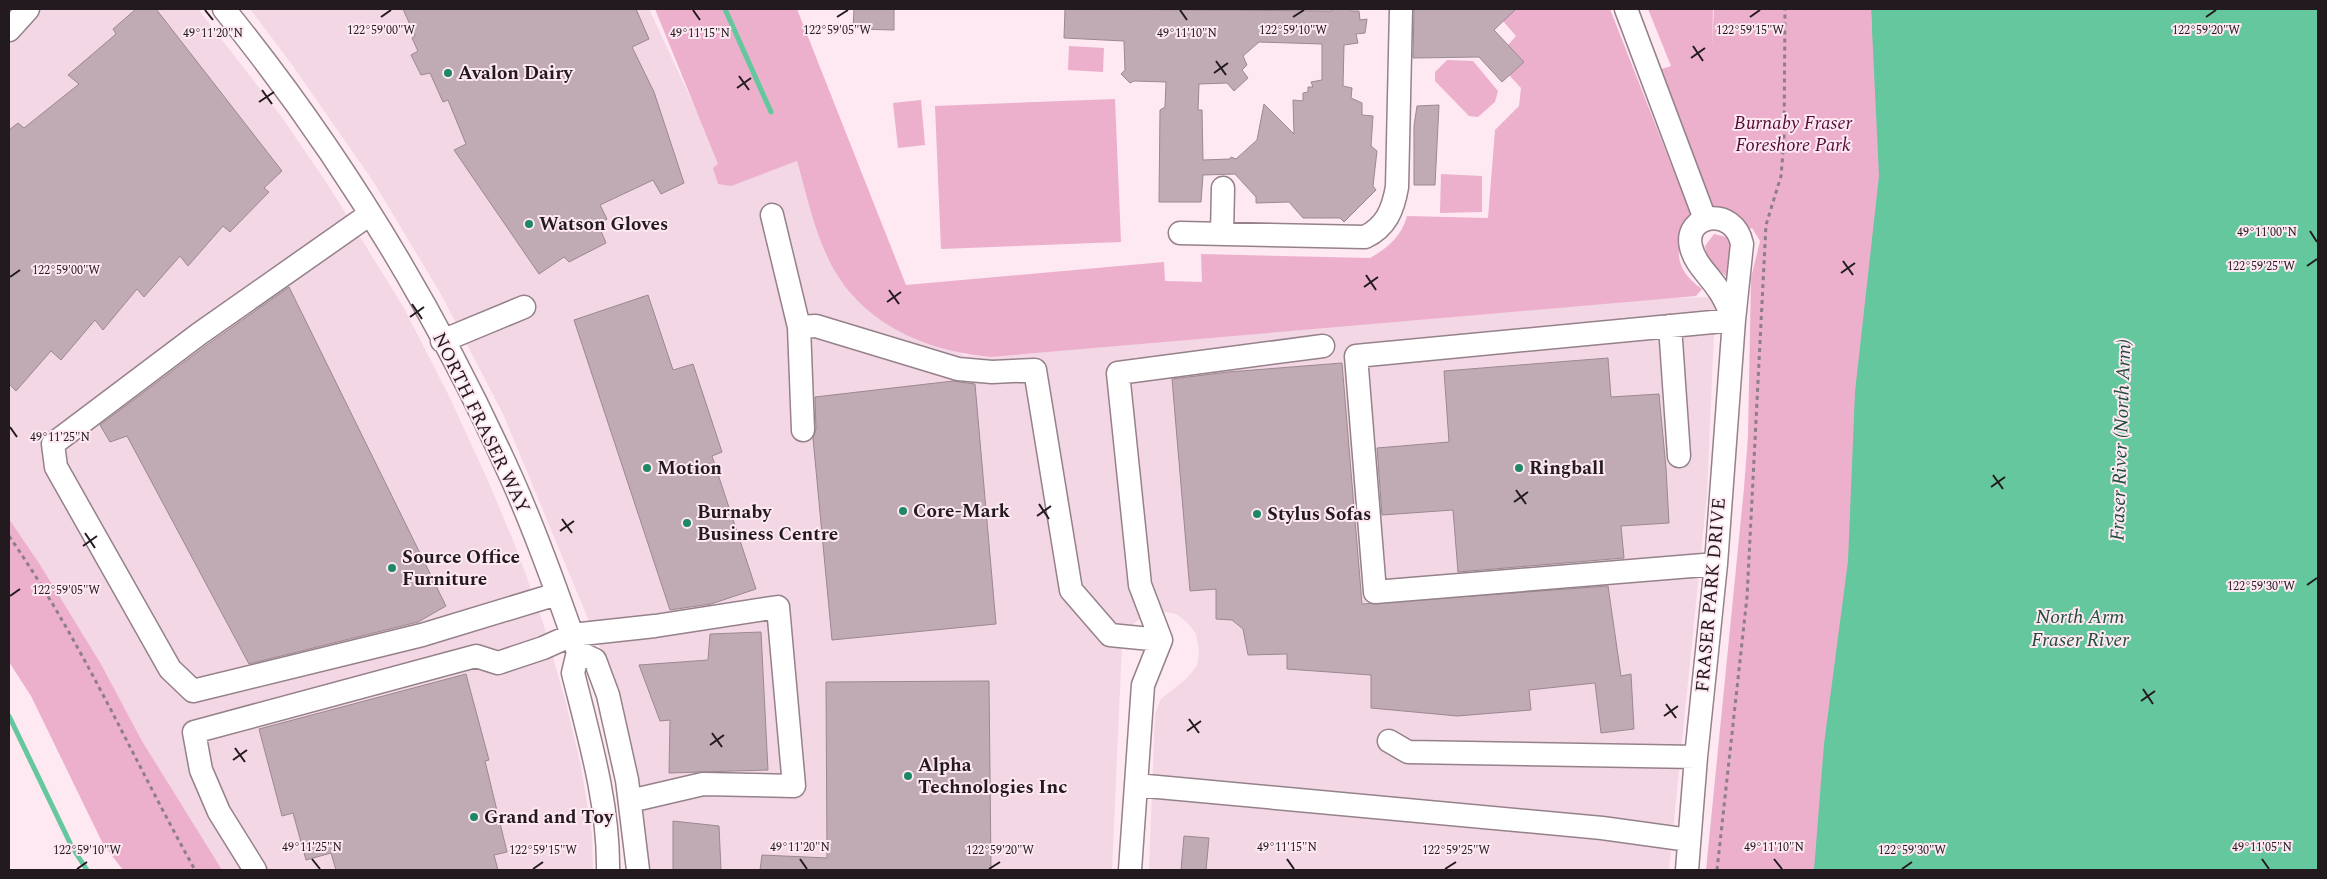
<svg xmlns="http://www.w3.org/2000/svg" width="2327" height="879" font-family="Spectral,serif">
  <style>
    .built { fill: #f3d7e4 }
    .green { fill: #ecb0cd }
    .water { fill: #65c79e }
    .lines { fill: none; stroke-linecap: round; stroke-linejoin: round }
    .stream { stroke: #65c79e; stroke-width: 5 }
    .building { fill: #c0abb5; stroke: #9b8891; fill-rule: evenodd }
    .minor-casing { stroke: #95818a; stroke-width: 25 }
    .path { stroke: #8e7f86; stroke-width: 3; stroke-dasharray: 4 4; stroke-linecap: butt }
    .minor { stroke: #fff; stroke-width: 22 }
    .ticks { fill: none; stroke: #221a1e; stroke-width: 2 }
    .poi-dot { fill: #1e8763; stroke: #fee8f2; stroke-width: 2 }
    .labels { text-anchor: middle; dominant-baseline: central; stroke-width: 4; stroke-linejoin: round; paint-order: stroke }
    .poi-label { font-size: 19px; font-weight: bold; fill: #221a1e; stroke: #fee8f2; text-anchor: start }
    .park-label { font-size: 19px; font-style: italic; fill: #530b38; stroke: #fee8f2 }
    .street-label { font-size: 19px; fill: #221a1e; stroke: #fee8f2 }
    .water-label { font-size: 20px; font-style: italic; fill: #224c3b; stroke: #fee8f2 }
    .ticks-label { font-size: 12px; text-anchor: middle; fill: #221a1e; stroke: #fee8f2; stroke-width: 4; stroke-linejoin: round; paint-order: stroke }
  </style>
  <rect width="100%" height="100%" fill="#fee8f2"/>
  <path class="built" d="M9,9H198L281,116L328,185L404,308L450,398L489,483L519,555L545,629L566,703L581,766L592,835L593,870H222L219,867L142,741L101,664L39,563L9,519Z
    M250,9H649L731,185L797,161L827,256L840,280L853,296L877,318L964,355L991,357L1666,298L1712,297L1715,310L1707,494L1669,870H1149L1155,714L1161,699L1186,679L1197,666L1199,652L1196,634L1187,622L1176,614L1161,611L1146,614L1133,624L1122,644L1112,870H647L645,833L633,752L610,672L504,416L442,296L373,181L290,62Z"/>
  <path class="green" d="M655,9H797L906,285L1164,262L1165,281L1202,282L1201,254L1370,258C1389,247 1401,237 1407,216L1488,218L1495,130L1519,106L1521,88L1509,75L1524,62L1508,45L1516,36L1503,21L1516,9H1610L1692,218C1673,246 1673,269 1702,289L1696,296L991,357C923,351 856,321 827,256C813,226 806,192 797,161L731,186L718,184L713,168L718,164Z
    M1648,9H1713L1712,46L1714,9H1871L1872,31L1896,60L1848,870H1706L1744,488L1748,436L1751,278L1760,241L1752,228L1750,229C1736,213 1721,215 1709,203L1658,70L1671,66Z
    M1069,46L1104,48L1103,72L1068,70Z
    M1447,60L1473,61L1498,91L1495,102L1478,117L1469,116L1435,81V72Z
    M1115,99L1121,242L941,249L935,106Z
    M921,100L925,145L898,148L893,103Z
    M1441,174L1482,176V212L1440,213Z
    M1714,234L1730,238V271L1726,276C1716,269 1706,259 1705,246Z
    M9,519L39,563L101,664L142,741L222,870H123L103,844L31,696L9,662Z"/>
  <path class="water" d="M1871,9H2318V870H1814L1824,744L1848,561L1855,392L1879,176Z"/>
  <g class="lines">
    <path class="stream" d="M725,9L771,112
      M9,716L72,847L87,870"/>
  </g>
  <path class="building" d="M136,9H156L282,171L264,188L269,192L230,232L223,226L188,266L180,256L144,297L137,289L103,330L95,320L61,360L51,351L16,391L9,384V130L18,123L24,128L79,84L68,75L116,34L113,29Z
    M403,9H636L649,39L632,47L654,92L684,183L661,194L653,180L600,205L607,219L598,224L606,243L569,262L564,257L539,274L454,150L466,144L448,100L443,102L430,73L421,75L411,55L418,51L412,38L415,36Z
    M854,9H894V30L853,29Z
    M1065,9L1332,11V9H1350V11H1359L1360,20L1367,19L1365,33L1356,34L1358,43L1344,45L1343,86L1352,88L1351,98L1362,103V115L1373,116L1371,146L1377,151L1373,186L1376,190L1344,222L1340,218H1303L1289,202L1256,203V197L1235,174L1203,175L1201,202H1159L1160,110L1165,107L1166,82L1134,81L1130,83L1121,74L1125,70L1124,41L1064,38ZM1259,42L1322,44V80L1311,82L1313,87H1308V92L1303,93V101L1293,100L1294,134L1264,104L1257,140L1236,159L1231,157L1230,159L1203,160L1202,110H1198L1199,84L1227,83L1234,91L1248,78L1242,70L1247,65L1243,56Z
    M1414,9H1516L1494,30L1524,62L1502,82L1479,57L1413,58Z
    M1439,105L1435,185H1414V126L1417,106Z
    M289,287L446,606L418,622L249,664L127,436L110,442L100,425L207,345Z
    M648,295L673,370L693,364L722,452L712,456L756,589L711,604L670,610L574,320Z
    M1608,358L1611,397L1659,394L1666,468L1669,523L1621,526L1624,558L1458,572L1453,510L1382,515L1377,448L1449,442L1444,371Z
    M1342,363L1362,604L1608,586L1621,676L1631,674L1634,729L1601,733L1595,683L1529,690L1531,710L1457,716L1371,708V675L1287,669V654L1248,655L1243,629L1232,620L1216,619V589L1190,591L1172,379L1228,372Z
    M953,381L975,384L996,624L832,640L813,438L816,429L815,397Z
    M761,632L768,770L669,773L670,720L660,721L639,665L708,660L710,634Z
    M466,674L489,760L485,761L507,852L494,855L498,870H336L331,853L306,860L293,813L282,816L259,729Z
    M989,681L991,870H760L762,855L827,858L826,682Z
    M673,821L719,826L721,870H673Z
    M1184,836L1209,838L1206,870H1181Z"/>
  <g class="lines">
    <defs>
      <path id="minor" d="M224,9C339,151 437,312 512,479C537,535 558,594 578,652L573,673C589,737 609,804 608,870
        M1626,9L1705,219
        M9,30L28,9
        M370,214L199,334L53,444L56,467L170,669L193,691L422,635L557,594
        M772,215L799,327L816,326L958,369L992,372L1035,370L1071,590L1110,635L1161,640
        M1180,233L1365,237C1386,227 1393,210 1397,187L1401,9
        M1222,234L1223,188
        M1670,326L1679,456
        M799,327L803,430
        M442,341L524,307
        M1716,564L1375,592L1356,356L1734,320
        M1161,640L1140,585L1118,373L1323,346
        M578,652L595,660L608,695L627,780L638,870
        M1389,741L1408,752L1696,757
        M1136,785L1602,828L1689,840
        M255,870L219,812L201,770L194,732L476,656L498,663L543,648L572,635L655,626L778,607L794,786L703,784L630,801
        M1130,870L1143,685L1161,640
        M1687,870L1696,757L1716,564L1734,320L1742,244C1734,205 1683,214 1691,247C1695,264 1709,275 1718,289C1725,298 1729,310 1734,320"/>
    </defs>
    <use href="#minor" class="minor-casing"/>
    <path class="path" d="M9,536C82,641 133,759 195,870
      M1717,870L1747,597L1766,225L1781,176L1784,141L1785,9"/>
    <use href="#minor" class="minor"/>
  </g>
  <path class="ticks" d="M205,10L213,20M693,10L700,20M1180,10L1187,20M381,17L391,10M837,17L848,10M1293,17L1304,10M1750,17L1760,10M2206,17L2216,10M1693,46L1703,61M1691,58L1705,48M1216,61L1226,75M1214,73L1228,63M739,76L749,90M737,88L751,78M262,90L272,104M259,102L274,92M2310,231L2317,242M1843,261L1853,275M2307,266L2317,259M1841,273L1855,263M1366,275L1376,290M10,277L20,270M1364,287L1378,277M889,290L899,304M887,302L901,292M412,304L422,319M410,317L424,307M10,427L17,437M1993,475L2003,489M1991,487L2005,477M1516,490L1526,504M1514,502L1528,492M1039,504L1049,519M1037,516L1051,506M562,519L572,533M560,531L574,521M85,533L95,548M83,546L97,536M2307,585L2317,578M10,596L20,589M2143,689L2153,704M2141,701L2155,691M1666,704L1676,718M1664,716L1678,706M1189,719L1199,733M1187,731L1201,721M712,733L722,747M710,745L724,735M235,748L245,762M233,760L247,750M312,859L320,869M800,859L807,869M1287,859L1294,869M1774,859L1782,869M2262,859L2269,869M77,869L87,862M533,869L543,862M989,869L1000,862M1445,869L1456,862M1902,869L1912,862"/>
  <g class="poi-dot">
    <circle cx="448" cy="73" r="5"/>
    <circle cx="529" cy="224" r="5"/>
    <circle cx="647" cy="468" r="5"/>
    <circle cx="1519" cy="468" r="5"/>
    <circle cx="903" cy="511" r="5"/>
    <circle cx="1257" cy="514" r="5"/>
    <circle cx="687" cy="523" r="5"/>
    <circle cx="392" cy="568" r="5"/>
    <circle cx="908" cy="776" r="5"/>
    <circle cx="474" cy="817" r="5"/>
  </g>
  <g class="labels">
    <g class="poi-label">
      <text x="458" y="73">Avalon Dairy</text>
      <text x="539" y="224">Watson Gloves</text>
      <text x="657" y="468">Motion</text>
      <text x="1529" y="468">Ringball</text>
      <text x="913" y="511">Core-Mark</text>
      <text x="697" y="512">Burnaby<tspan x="697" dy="22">Business Centre</tspan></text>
      <text x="1267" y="514">Stylus Sofas</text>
      <text x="402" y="557">Source Office<tspan x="402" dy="22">Furniture</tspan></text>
      <text x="918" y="765">Alpha<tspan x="918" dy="22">Technologies Inc</tspan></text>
      <text x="484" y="817">Grand and Toy</text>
    </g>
    <g class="park-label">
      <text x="1793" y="123">Burnaby Fraser<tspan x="1793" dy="22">Foreshore Park</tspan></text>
    </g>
    <g class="street-label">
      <text transform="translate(481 423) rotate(64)">NORTH FRASER WAY</text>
      <text transform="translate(1711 595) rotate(-85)">FRASER PARK DRIVE</text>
    </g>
    <g class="water-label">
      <text transform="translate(2121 440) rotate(-88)">Fraser River (North Arm)</text>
      <text x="2080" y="617">North Arm<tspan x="2080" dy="23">Fraser River</tspan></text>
    </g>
  </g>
  <g class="ticks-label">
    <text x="381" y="34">122°59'00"W</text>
    <text x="837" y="34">122°59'05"W</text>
    <text x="1750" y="34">122°59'15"W</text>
    <text x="2206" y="34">122°59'20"W</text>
    <text x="1293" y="34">122°59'10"W</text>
    <text x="213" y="37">49°11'20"N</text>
    <text x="700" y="37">49°11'15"N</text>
    <text x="1187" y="37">49°11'10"N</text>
    <text x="2267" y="236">49°11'00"N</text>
    <text x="2261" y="270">122°59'25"W</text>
    <text x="66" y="274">122°59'00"W</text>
    <text x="60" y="441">49°11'25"N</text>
    <text x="2261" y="590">122°59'30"W</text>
    <text x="66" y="594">122°59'05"W</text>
    <text x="312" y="851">49°11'25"N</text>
    <text x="800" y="851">49°11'20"N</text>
    <text x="1287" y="851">49°11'15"N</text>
    <text x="1774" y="851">49°11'10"N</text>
    <text x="2262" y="851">49°11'05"N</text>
    <text x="87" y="854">122°59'10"W</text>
    <text x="543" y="854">122°59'15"W</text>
    <text x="1000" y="854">122°59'20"W</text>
    <text x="1456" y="854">122°59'25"W</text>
    <text x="1912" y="854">122°59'30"W</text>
  </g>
  <rect width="2327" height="879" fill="none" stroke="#221a1e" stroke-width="20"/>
</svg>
